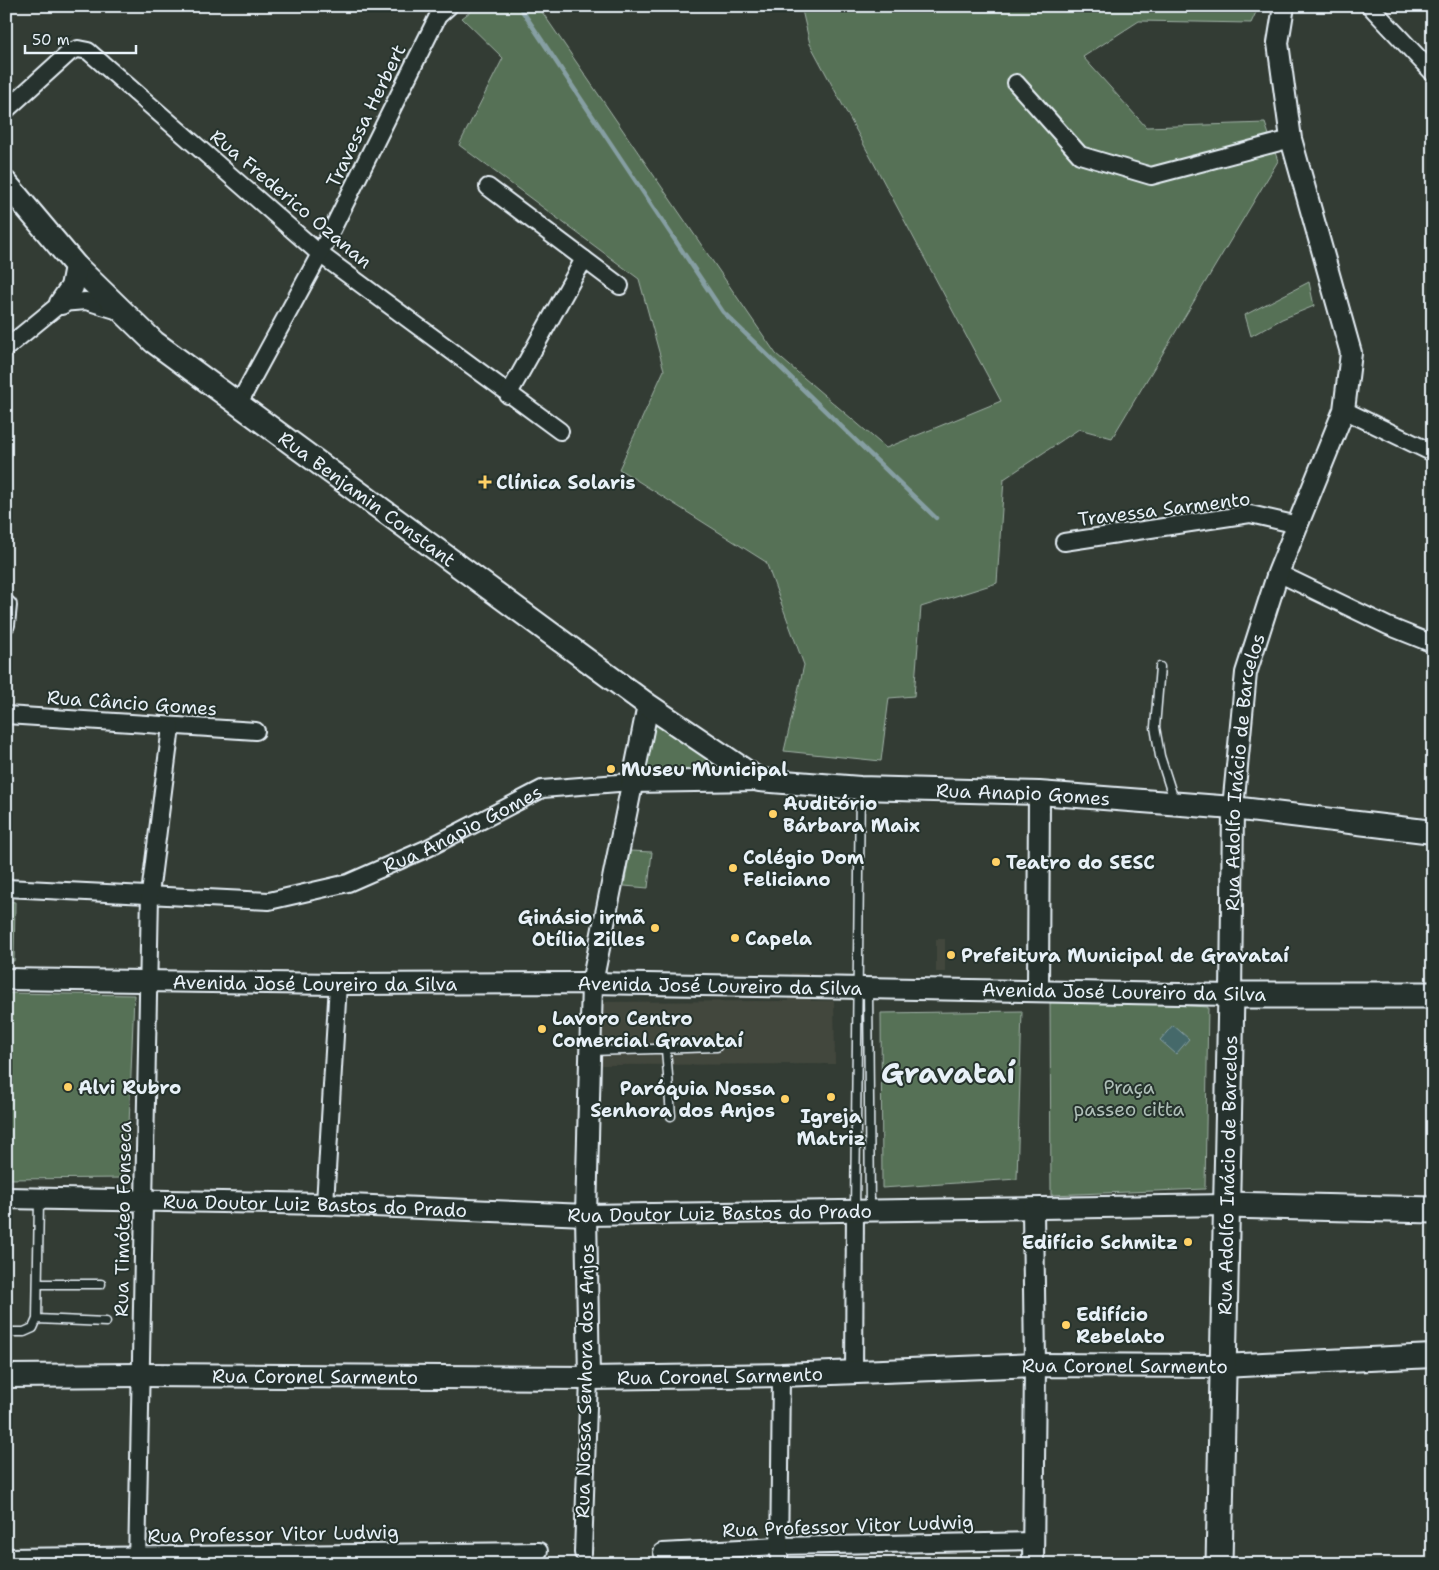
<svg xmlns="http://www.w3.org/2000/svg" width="1439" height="1570" font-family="'Shantell Sans',sans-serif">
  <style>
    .built { fill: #43473d }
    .green { fill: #577156; stroke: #a0b1a7 }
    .water { fill: #45696b; stroke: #869fa3 }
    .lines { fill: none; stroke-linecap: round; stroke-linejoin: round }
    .stream { stroke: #869fa3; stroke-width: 4.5 }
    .service-casing { stroke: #e8f1f8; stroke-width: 11 }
    .minor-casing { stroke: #e8f1f8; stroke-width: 20 }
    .tertiary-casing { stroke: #e8f1f8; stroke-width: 24 }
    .secondary-casing { stroke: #e8f1f8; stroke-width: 26 }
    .primary-casing { stroke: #e8f1f8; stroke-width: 29 }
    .service { stroke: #26332d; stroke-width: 8 }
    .minor { stroke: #26332d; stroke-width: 16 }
    .tertiary { stroke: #26332d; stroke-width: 20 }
    .secondary { stroke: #26332d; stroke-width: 22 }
    .primary { stroke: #26332d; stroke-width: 25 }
    .poi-dot { fill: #ffd166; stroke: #26332d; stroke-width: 2 }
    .labels { text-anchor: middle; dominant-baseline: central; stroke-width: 4; stroke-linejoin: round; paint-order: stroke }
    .street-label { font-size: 19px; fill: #e8f1f8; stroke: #26332d }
    .poi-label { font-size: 19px; font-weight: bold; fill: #e8f1f8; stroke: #26332d; text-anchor: start }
    .park-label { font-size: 19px; fill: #aebeb7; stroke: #26332d }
    .town-label { font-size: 29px; font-weight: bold; fill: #e8f1f8; stroke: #26332d }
  </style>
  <rect width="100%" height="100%" fill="#333c34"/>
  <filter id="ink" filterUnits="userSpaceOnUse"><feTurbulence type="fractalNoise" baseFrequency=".02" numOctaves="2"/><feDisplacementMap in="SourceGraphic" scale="10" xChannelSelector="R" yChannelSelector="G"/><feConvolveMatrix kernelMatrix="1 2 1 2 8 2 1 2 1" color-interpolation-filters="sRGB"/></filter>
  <g filter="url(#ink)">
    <path class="built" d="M936,939H945V972H936Z
      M791,973H812L811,1001H834L835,1064L600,1065V1002L789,1001Z"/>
    <path class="green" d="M478,6H538L776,354L886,448L1001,401L810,44L801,6H1259L1251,23L1139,21L1083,57L1146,127L1265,123L1278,161L1112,438L1079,429L1004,479L997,583L921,607L914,696L889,698L881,761L784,751L804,665L766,562L619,469L664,370L639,279L459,145L503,58L462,18Z
      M1309,282L1314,306L1282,319L1251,336L1245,315Z
      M656,718L739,773L644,775Z
      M630,851L652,852L648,888L624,886Z
      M6,901L15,902L14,961H6Z
      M6,993L134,995L127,1178L6,1179Z
      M1050,998L1208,1007L1205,1189L1051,1195Z
      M1022,1011L1017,1179L882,1188L881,1013Z"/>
    <path class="water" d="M1173,1025L1189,1039L1176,1054L1160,1040Z"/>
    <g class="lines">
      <path class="stream" d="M519,6L723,312L936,518"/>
      <defs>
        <path id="service" d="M1160,667L1155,727L1160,756L1174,800
          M868,990L870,1209
          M666,1049L671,1116
          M592,1051L717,1047
          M855,1210L860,789
          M38,1284H101
          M37,1319L106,1322
          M6,1332H24L33,1328L37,1319L39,1200"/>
        <g id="minor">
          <path d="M1370,6L1433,73"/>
          <path d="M1016,83L1080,155L1151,176L1291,139"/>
          <path d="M6,110L70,52L78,49L88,51L320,254L560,431"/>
          <path d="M488,187L620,286"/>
          <path d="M6,348L61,303L86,301L119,311"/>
          <path d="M508,395L584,259"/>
          <path d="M238,405L320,254L438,16L449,6"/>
          <path d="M1344,410L1433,453"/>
          <path d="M1064,542L1250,514L1298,525"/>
          <path d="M1278,573L1388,626L1433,644"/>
          <path d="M6,625L8,605"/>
          <path d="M6,715L256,731"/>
          <path id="s1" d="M6,888L269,901L348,883L428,848L542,789L631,782"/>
          <path d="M325,1204L338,984"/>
          <path d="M854,1374L855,1210"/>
          <path d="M662,1552L779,1546L1035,1541"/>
          <path d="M583,1553L589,1378"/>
          <path d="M6,1557L539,1551"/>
          <path d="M137,1564L150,894L171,727"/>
          <path d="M779,1564L781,1375"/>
        </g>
        <g id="tertiary">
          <path d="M631,782L759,780"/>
          <path id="s2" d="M6,979L338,984L592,983L1231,995L1233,808L1246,673L1278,573L1344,410L1351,353L1291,139L1278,43L1284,6"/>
          <path d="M1038,990L1039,793"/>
          <path id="s3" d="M6,1198L325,1204L586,1215L1227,1205"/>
          <path d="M589,1378L586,1215L592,983L648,705"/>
          <path d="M1033,1564L1035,1365L1033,1209"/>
        </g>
        <g id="secondary">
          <path id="s4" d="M6,183L76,266L154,342L648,705L759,780L860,788L1039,793L1233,808L1433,832"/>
          <path d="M61,303L72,287L76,266"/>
          <path id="s5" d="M6,1376L140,1375L589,1378L781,1375L1035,1365L1222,1366L1433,1356"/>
        </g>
        <g id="primary">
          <path d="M1227,1205L1433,1210"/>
          <path id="s6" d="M1219,1564L1231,995H1433"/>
        </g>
      </defs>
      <use href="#service" class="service-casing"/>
      <use href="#minor" class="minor-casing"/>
      <use href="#tertiary" class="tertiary-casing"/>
      <use href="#secondary" class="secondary-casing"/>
      <use href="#primary" class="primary-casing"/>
      <use href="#service" class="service"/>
      <use href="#minor" class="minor"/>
      <use href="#tertiary" class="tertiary"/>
      <use href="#secondary" class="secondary"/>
      <use href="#primary" class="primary"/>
    </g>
  </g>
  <g class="poi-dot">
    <path d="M482.5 474.5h5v5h5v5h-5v5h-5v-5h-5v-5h5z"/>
    <circle cx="611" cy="769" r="5"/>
    <circle cx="773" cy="814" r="5"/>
    <circle cx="996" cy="862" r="5"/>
    <circle cx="733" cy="868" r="5"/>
    <circle cx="655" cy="928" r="5"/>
    <circle cx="735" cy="938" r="5"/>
    <circle cx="951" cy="955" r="5"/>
    <circle cx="542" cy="1029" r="5"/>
    <circle cx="68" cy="1087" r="5"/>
    <circle cx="831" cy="1097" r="5"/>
    <circle cx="785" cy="1099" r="5"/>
    <circle cx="1188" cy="1242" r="5"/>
    <circle cx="1066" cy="1325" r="5"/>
  </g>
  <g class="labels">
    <g class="street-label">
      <text transform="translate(366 116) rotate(-64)">Travessa Herbert</text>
      <text transform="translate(291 199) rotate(40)">Rua Frederico Ozanan</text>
      <text stroke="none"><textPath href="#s4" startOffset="482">Rua Benjamin Constant</textPath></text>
      <text transform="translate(1164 509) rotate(-7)">Travessa Sarmento</text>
      <text transform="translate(132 703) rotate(4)">Rua Câncio Gomes</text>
      <text stroke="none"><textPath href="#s2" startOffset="1449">Rua Adolfo Inácio de Barcelos</textPath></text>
      <text stroke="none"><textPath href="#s4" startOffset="1229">Rua Anapio Gomes</textPath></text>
      <text stroke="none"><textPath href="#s1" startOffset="471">Rua Anapio Gomes</textPath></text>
      <text stroke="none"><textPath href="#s2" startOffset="309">Avenida José Loureiro da Silva</textPath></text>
      <text stroke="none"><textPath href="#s2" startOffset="714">Avenida José Loureiro da Silva</textPath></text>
      <text transform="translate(1124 992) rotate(1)">Avenida José Loureiro da Silva</text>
      <text stroke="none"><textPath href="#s6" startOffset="389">Rua Adolfo Inácio de Barcelos</textPath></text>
      <text stroke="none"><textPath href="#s3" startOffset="309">Rua Doutor Luiz Bastos do Prado</textPath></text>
      <text stroke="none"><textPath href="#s3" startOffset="714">Rua Doutor Luiz Bastos do Prado</textPath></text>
      <text transform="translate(123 1219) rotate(-89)">Rua Timóteo Fonseca</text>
      <text stroke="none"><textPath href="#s5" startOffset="1119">Rua Coronel Sarmento</textPath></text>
      <text stroke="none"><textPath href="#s5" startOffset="309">Rua Coronel Sarmento</textPath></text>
      <text stroke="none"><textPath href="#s5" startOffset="714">Rua Coronel Sarmento</textPath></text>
      <text transform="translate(585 1381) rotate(-89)">Rua Nossa Senhora dos Anjos</text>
      <text transform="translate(848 1526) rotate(-2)">Rua Professor Vitor Ludwig</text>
      <text transform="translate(273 1534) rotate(-1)">Rua Professor Vitor Ludwig</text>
    </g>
    <g class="poi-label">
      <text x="496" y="482">Clínica Solaris</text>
      <text x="621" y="769">Museu Municipal</text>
      <text x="783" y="803">Auditório<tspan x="783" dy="22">Bárbara Maix</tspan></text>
      <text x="743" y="857">Colégio Dom<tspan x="743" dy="22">Feliciano</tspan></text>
      <text x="1006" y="862">Teatro do SESC</text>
      <text x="645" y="917" text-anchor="end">Ginásio irmã<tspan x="645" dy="22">Otília Zilles</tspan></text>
      <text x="745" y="938">Capela</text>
      <text x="961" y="955">Prefeitura Municipal de Gravataí</text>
      <text x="552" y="1018">Lavoro Centro<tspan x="552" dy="22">Comercial Gravataí</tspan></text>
      <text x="78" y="1087">Alvi Rubro</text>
      <text x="775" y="1088" text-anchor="end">Paróquia Nossa<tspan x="775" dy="22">Senhora dos Anjos</tspan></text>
      <text x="831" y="1116" text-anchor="middle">Igreja<tspan x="831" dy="22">Matriz</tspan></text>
      <text x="1178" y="1242" text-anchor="end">Edifício Schmitz</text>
      <text x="1076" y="1314">Edifício<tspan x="1076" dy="22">Rebelato</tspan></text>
    </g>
    <g class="park-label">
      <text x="1129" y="1087">Praça<tspan x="1129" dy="22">passeo citta</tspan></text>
    </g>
    <g class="town-label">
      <text x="948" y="1072">Gravataí</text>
    </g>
  </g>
  <rect width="1439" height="1570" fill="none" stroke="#26332d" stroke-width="25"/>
  <rect x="12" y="12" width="1414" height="1545" fill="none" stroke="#e8f1f8" stroke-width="2" filter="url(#ink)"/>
  <path d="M25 45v8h111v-8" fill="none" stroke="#e8f1f8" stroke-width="2.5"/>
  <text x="32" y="45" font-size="15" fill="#e8f1f8" stroke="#26332d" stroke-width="4" paint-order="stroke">50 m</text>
</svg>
